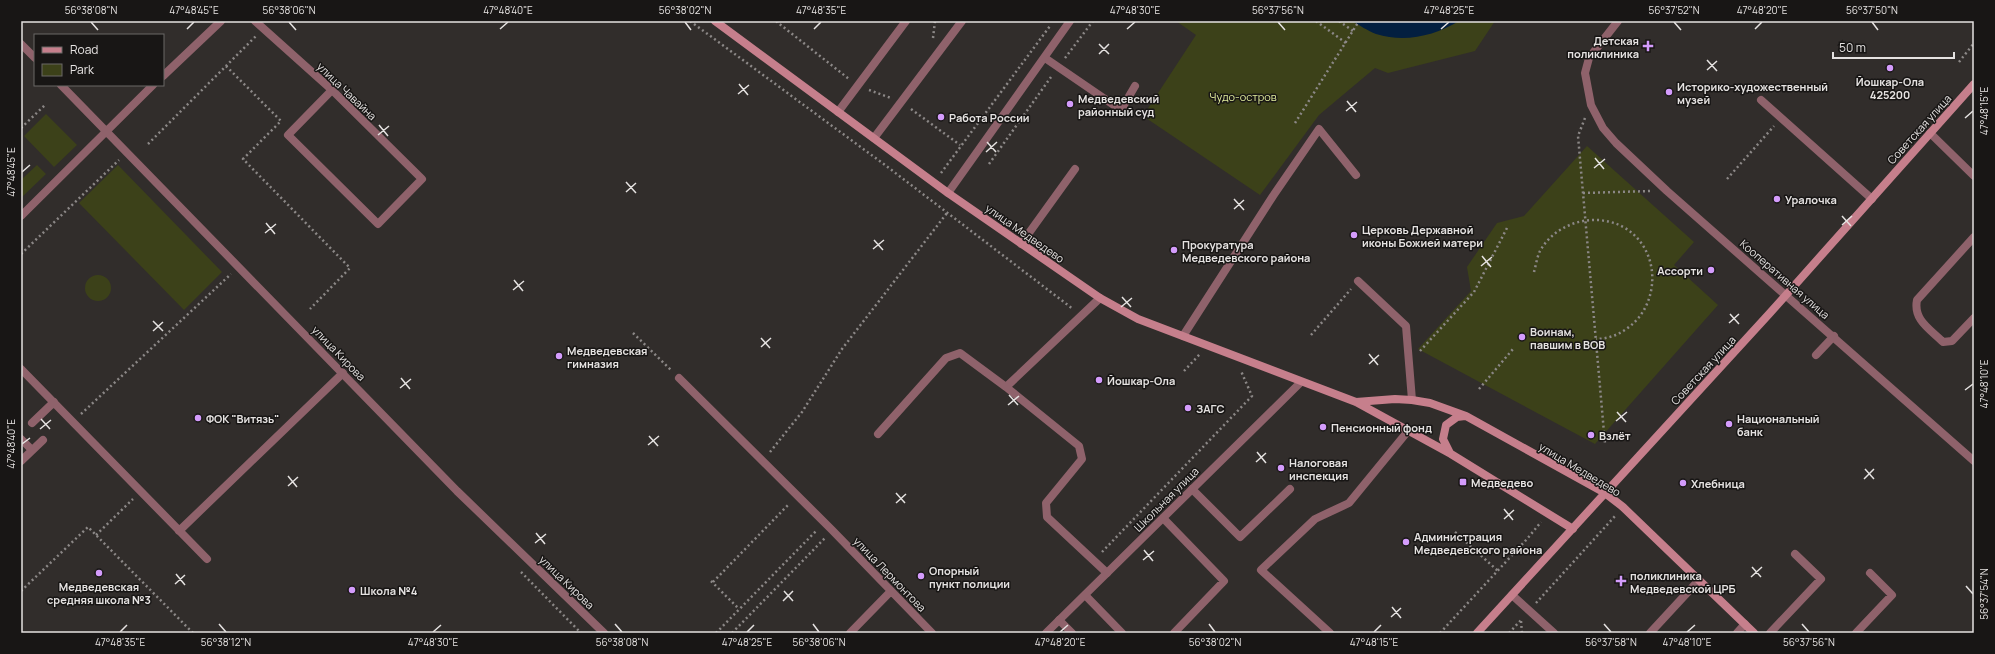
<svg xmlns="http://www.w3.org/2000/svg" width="1995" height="654" font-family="Manrope,sans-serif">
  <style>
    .green { fill: #3c4119 }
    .water { fill: #031f40 }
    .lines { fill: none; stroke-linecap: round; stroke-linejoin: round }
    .path { stroke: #8c8887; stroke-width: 2.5; stroke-dasharray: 2 3; stroke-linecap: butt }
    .lane { stroke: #8f626b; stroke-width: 8 }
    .street { stroke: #8f626b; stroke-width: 8 }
    .secondary { stroke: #c67f8c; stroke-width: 8 }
    .ticks { fill: none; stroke: #e5e2e1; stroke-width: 1.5 }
    .poi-dot { fill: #d49cfc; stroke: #181615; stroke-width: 1.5 }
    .labels { text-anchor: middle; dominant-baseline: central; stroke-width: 3; stroke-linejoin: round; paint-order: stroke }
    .poi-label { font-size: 11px; font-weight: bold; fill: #e5e2e1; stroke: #181615; text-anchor: start }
    .street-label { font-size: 11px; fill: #e5e2e1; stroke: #181615 }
    .park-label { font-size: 11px; fill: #e1ec9c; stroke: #181615 }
    .neatline { fill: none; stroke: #e5e2e1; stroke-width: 1.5 }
    .ticks-label { font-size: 10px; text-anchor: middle; fill: #e5e2e1 }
  </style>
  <rect width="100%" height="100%" fill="#312d2b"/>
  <path class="green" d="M1176,21H1495L1475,51L1388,73L1375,68L1319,115L1260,195L1143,116L1196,35Z
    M46,114L77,145L54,167L24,136Z
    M1587,146L1694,242L1674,265L1718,305L1595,444L1418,349L1471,291L1467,267L1497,223L1524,216Z
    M37,165L46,174L21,198V180Z
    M118,165L222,272L184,310L79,203Z
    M85 288a13 13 0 1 1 26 0a13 13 0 1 1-26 0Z"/>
  <path class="water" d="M1352,21H1459C1434,36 1405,43 1376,34C1368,31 1359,25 1352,21Z"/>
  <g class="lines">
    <path class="path" d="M690,21L885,165L1073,309
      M778,21L777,22L849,79
      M1316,21L1346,43
      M1339,21L1353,31
      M933,38L935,21
      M1065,58L1093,21
      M1959,62L1974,43
      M226,66L281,121L243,159L350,268L310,309
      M869,90L891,98
      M911,109L960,145
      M1585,118L1578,136L1605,444
      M1295,123L1359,21
      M21,128L45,105
      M148,144L256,36
      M989,164L1051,77
      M941,173L1050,26
      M1727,179L1774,126
      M1583,193L1651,191
      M21,254L119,160
      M1534,272C1536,265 1537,257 1540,251C1556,222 1596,211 1625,228C1656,247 1660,289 1640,316C1629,330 1613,339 1596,339
      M633,333L672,371
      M1311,335L1351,289
      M1420,351L1474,292L1507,228
      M1184,371L1200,354
      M1479,389L1513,349
      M81,414L231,274
      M770,452L802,412L842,349L947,213
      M1455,532L1498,571
      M96,535L133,499
      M1102,552L1252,396L1241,371
      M521,572L581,633
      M711,581L739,609
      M713,582L789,504
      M21,591L88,527L193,633
      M1536,603L1616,515
      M1521,621L1522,633
      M716,633L817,530
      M732,633L825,538
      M1440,633L1527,539L1541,522
      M1509,633L1522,619"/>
    <path class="lane" d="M1045,58L1121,110L1135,86
      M1761,100L1872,199
      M838,112L906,21
      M1930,133L1974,176
      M874,138L962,21
      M1974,237L1917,300C1913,320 1930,329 1943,342L1952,341L1974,318
      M1021,244L1075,169
      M1358,281L1406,326L1412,400
      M1183,336L1273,196L1319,129L1356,175
      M1816,355L1834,336
      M21,369L207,559
      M679,378L832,530L932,633
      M1006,387L1100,298
      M32,423L54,402
      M878,434L946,358L960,353L1006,387L1079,446L1082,459L1046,503L1047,517L1107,573
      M21,439L32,450
      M21,461L43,440
      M1192,489L1240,537L1290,489
      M1163,518L1224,581L1174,633
      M179,531L343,373
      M1085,595L1122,633
      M1512,595L1554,633
      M1059,620L1072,633
      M850,633L891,591
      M1330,633L1261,570L1315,519L1349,503L1408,431
      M1650,633L1699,580
      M1737,633L1745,624
      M1770,633L1821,579L1795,554
      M1856,633L1892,595L1870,573"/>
    <path class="street" d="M255,21L332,90L422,179L378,224L288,135L332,90
      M1618,21L1589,58L1585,73L1591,105L1603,128L1616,143L1667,191L1974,461
      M21,44L35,58
      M163,76L221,21
      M61,85L457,491L604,633
      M948,193L1070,21
      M21,216L153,85
      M1046,633L1301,382"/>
    <path class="secondary" d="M715,21L948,193L1100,298L1138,319L1356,402L1451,454L1573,529
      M1356,402L1395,399L1412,400L1430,403L1466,416L1605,493L1623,507L1754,633
      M1450,453L1443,439L1446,425L1457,417L1465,416
      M1477,633L1769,314L1974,84"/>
  </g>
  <path class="ticks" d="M91,22L98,30M289,22L296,30M685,22L691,30M1278,22L1285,30M1674,22L1681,30M1872,22L1878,30M187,29L194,22M500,29L508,22M814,29L821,22M1127,29L1135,22M1441,29L1449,22M1755,29L1762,22M1099,44L1109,54M1099,54L1109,44M1707,60L1717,71M1707,70L1717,61M739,84L748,95M738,94L749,85M1347,101L1356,112M1346,111L1357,102M1965,118L1973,111M379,125L388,136M378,135L389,126M987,142L996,152M986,152L997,142M1595,158L1604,169M1594,168L1605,159M22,172L30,165M626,182L636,193M626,192L636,183M1234,199L1244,210M1234,209L1244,200M1842,216L1851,226M266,223L275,234M1842,225L1852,216M265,233L276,224M874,240L883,250M873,249L884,240M1482,256L1491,267M1481,266L1492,257M514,280L523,291M513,290L524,281M1122,297L1131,307M1121,307L1132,298M1730,314L1739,324M153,321L163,331M1729,323L1739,314M153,331L163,322M761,338L770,348M761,347L771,338M1369,354L1378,365M1369,364L1379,355M401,378L410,389M400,388L411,379M1965,390L1973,384M1009,395L1018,405M1008,405L1019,396M1617,412L1626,422M41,419L50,429M1616,421L1627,412M40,429L51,420M649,436L658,446M22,444L30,438M648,445L659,436M1257,452L1266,463M1256,462L1266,453M1865,469L1874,479M288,476L297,487M1864,479L1874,469M288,486L298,477M896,493L905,503M896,503L906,494M1504,509L1513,520M1504,519L1514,510M536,533L545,544M535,543L546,534M1144,550L1153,561M1143,560L1154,551M1752,567L1761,577M176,574L185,585M1751,577L1762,567M175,584L185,575M1966,586L1973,594M784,591L793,601M783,601L793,591M1392,607L1401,618M1391,617L1401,608M219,624L226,632M615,624L622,632M813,624L819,632M1209,624L1215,632M1604,624L1611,632M1802,624L1809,632M120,632L127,625M433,632L441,625M747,632L754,625M1060,632L1068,625M1374,632L1381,625M1687,632L1695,625"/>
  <g class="poi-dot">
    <path d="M1646 40h4v4h4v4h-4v4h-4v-4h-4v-4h4z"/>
    <circle cx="1890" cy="68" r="4"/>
    <circle cx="1669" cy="92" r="4"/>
    <circle cx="1070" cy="104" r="4"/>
    <circle cx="941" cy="117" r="4"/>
    <circle cx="1777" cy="199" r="4"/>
    <circle cx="1354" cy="235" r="4"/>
    <circle cx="1174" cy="250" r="4"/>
    <circle cx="1711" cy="270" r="4"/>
    <circle cx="1522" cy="337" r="4"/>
    <circle cx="559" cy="356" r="4"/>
    <circle cx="1099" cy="380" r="4"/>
    <circle cx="1188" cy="408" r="4"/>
    <circle cx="198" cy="418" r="4"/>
    <circle cx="1729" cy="424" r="4"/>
    <circle cx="1323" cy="427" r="4"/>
    <circle cx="1591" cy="435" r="4"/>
    <circle cx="1281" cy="468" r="4"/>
    <rect x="1459" y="478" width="8" height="8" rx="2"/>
    <circle cx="1683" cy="483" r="4"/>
    <circle cx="1406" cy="542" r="4"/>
    <circle cx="99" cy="573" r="4"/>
    <circle cx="921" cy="576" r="4"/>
    <path d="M1619 575h4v4h4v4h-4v4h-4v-4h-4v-4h4z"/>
    <circle cx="352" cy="590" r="4"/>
  </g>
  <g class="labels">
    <g class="poi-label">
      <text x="1639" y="40" text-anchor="end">Детская<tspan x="1639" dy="13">поликлиника</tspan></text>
      <text x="1890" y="81" text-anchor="middle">Йошкар-Ола<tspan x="1890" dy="13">425200</tspan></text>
      <text x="1677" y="86">Историко-художественный<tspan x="1677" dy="13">музей</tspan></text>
      <text x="1078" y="98">Медведевский<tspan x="1078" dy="13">районный суд</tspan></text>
      <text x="949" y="117">Работа России</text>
      <text x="1785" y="199">Уралочка</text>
      <text x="1362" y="229">Церковь Державной<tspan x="1362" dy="13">иконы Божией матери</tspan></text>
      <text x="1182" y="244">Прокуратура<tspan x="1182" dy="13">Медведевского района</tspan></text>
      <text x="1703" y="270" text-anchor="end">Ассорти</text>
      <text x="1530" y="331">Воинам,<tspan x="1530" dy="13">павшим в ВОВ</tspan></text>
      <text x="567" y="350">Медведевская<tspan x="567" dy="13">гимназия</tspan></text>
      <text x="1107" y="380">Йошкар-Ола</text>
      <text x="1196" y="408">ЗАГС</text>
      <text x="206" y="418">ФОК "Витязь"</text>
      <text x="1737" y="418">Национальный<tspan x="1737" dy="13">банк</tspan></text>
      <text x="1331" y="427">Пенсионный фонд</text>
      <text x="1599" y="435">Взлёт</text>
      <text x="1289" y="462">Налоговая<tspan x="1289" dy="13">инспекция</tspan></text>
      <text x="1471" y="482">Медведево</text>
      <text x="1691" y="483">Хлебница</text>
      <text x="1414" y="536">Администрация<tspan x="1414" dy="13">Медведевского района</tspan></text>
      <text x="929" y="570">Опорный<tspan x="929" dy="13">пункт полиции</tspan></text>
      <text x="1630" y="575">поликлиника<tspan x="1630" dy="13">Медведевской ЦРБ</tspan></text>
      <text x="99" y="586" text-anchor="middle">Медведевская<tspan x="99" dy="13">средняя школа №3</tspan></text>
      <text x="360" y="590">Школа №4</text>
    </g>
    <g class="street-label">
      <text transform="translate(347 91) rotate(44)">улица Чавайна</text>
      <text transform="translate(1919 129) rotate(-48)">Советская улица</text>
      <text transform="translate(1025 233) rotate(35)">улица Медведево</text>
      <text transform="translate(1785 279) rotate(41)">Кооперативная улица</text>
      <text transform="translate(339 353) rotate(46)">улица Кирова</text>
      <text transform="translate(1703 370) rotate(-47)">Советская улица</text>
      <text transform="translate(1580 469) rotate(31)">улица Медведево</text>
      <text transform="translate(1166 499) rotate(-45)">Школьная улица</text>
      <text transform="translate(890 574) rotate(46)">улица Лермонтова</text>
      <text transform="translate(567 582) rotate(44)">улица Кирова</text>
    </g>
    <g class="park-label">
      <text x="1243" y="96">Чудо-остров</text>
    </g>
  </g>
  <rect width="1995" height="654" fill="none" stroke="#181615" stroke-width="44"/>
  <rect x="34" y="34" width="130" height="52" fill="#181615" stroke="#6a6867"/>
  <rect x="42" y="47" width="20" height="6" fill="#c67f8c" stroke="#6a6867"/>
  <text x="70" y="54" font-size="12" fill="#e5e2e1">Road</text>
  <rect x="42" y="64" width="20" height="12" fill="#3c4119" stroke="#6a6867"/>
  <text x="70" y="74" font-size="12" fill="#e5e2e1">Park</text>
  <path d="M1833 52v6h121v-6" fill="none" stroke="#e5e2e1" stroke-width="2"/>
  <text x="1839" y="52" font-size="12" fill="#e5e2e1" stroke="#181615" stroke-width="3" paint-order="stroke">50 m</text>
  <rect x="22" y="22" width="1951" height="610" class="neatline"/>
  <g class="ticks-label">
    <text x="91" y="14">56°38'08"N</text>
    <text x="194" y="14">47°48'45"E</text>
    <text x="289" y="14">56°38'06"N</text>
    <text x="508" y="14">47°48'40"E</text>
    <text x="685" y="14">56°38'02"N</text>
    <text x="821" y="14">47°48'35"E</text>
    <text x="1135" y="14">47°48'30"E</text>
    <text x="1278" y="14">56°37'56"N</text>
    <text x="1449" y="14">47°48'25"E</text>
    <text x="1674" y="14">56°37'52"N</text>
    <text x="1762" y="14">47°48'20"E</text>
    <text x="1872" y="14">56°37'50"N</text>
    <text transform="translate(1984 111) rotate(-90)" y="4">47°48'15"E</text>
    <text transform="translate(11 172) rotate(-90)" y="4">47°48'45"E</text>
    <text transform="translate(1984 384) rotate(-90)" y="4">47°48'10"E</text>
    <text transform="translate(11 444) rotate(-90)" y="4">47°48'40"E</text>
    <text transform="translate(1984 594) rotate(-90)" y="4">56°37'54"N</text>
    <text x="120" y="646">47°48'35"E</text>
    <text x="226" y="646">56°38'12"N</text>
    <text x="433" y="646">47°48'30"E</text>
    <text x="622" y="646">56°38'08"N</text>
    <text x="747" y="646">47°48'25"E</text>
    <text x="819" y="646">56°38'06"N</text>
    <text x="1060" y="646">47°48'20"E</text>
    <text x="1215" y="646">56°38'02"N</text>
    <text x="1374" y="646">47°48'15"E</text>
    <text x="1611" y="646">56°37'58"N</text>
    <text x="1687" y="646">47°48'10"E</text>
    <text x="1809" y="646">56°37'56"N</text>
  </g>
</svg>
